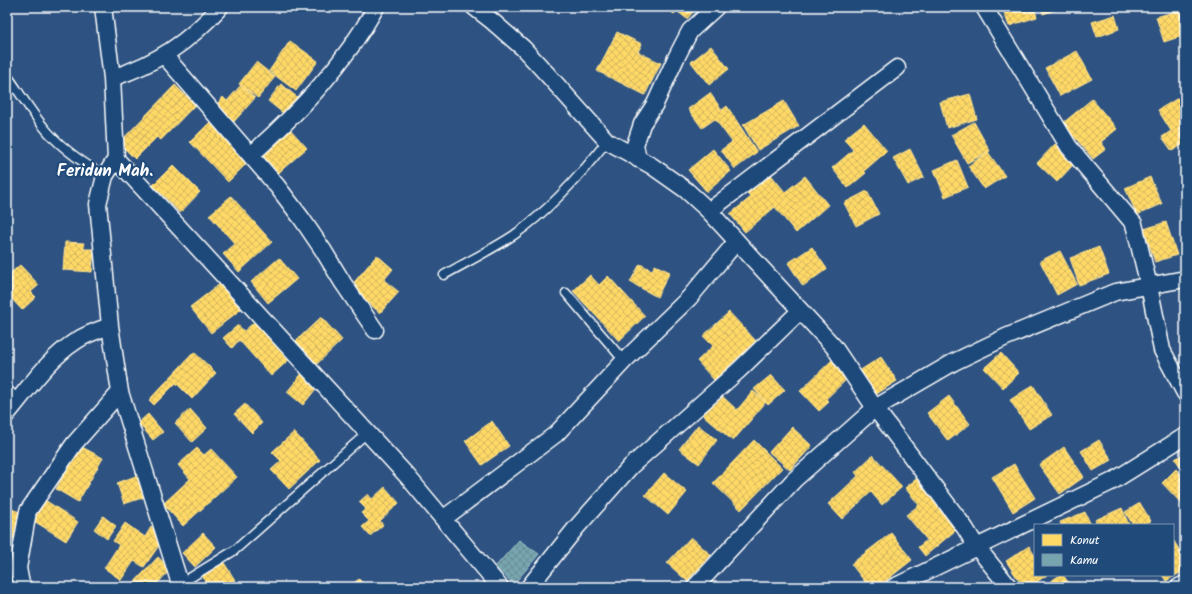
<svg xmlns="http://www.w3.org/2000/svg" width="1192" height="594" font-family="Kalam,sans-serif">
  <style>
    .homes { fill: url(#homes-cross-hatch); stroke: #ffe494 }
    .public { fill: url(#public-cross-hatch); stroke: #9fc0c7 }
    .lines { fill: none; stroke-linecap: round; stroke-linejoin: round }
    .service-casing { stroke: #fff; stroke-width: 11 }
    .minor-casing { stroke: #fff; stroke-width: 19 }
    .service { stroke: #1f4a7a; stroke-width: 8 }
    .minor { stroke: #1f4a7a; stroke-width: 16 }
    .labels { text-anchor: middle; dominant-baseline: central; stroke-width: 4; stroke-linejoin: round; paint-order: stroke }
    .district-label { font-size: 17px; font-weight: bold; fill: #fff; stroke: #1f4a7a }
  </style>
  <defs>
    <pattern id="homes-cross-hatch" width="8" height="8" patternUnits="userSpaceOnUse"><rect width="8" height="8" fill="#ffd966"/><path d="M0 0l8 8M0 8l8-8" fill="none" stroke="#d2b660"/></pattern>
    <pattern id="public-cross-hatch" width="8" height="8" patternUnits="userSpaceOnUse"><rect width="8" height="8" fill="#76a5af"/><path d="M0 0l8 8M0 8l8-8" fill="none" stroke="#698a91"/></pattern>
  </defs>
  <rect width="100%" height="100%" fill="#2e5281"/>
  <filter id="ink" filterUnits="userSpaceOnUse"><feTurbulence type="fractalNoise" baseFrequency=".025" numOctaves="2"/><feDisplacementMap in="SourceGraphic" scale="8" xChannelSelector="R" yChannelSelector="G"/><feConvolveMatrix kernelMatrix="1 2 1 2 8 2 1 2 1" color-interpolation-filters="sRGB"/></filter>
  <g filter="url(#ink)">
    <path class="homes" d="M665,7H697L687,19L677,11L674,14Z
      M1002,7H1034L1037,17L1009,26Z
      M1041,7H1064L1043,14Z
      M1180,10L1185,25V35L1164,42L1156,17Z
      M1115,15L1119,29L1097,37L1092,22Z
      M617,32L642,44L638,52L661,63L645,95L597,71Z
      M290,41L318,61L296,91L269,71Z
      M711,46L729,69L709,85L691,62Z
      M1077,51L1092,79L1060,96L1045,68Z
      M256,62L275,77L258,98L239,84Z
      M281,84L297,97L284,114L268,101Z
      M175,85L195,105L161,140L157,137L135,159L119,143Z
      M241,85L255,98L231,125L213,109L223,97L227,101Z
      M710,93L722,110L727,106L757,152L735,169L721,150L732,142L715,119L702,128L688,109Z
      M970,94L977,119L947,128L940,102Z
      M1178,98L1185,110V143L1172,151L1162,137L1171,131L1158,110Z
      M1092,99L1117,129L1101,142L1106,149L1093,159L1063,123Z
      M784,101L799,126L758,150L743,125Z
      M210,122L248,162L228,182L190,142Z
      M974,122L990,151L967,163L951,135Z
      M864,123L887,151L864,171L866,173L848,188L832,168L853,150L844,139Z
      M290,129L307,148L276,175L260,156Z
      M1055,144L1075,163L1057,182L1037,163Z
      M713,149L731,171L707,192L688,170Z
      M910,149L924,177L908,185L893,158Z
      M988,152L1005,176L984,189L968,166Z
      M957,160L968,187L945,197L934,170Z
      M173,165L200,192L180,213L153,185Z
      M768,171L785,192L805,176L828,205L796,233L775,207L745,232L730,214L751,197L744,190Z
      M1150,177L1162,204L1137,215L1125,188Z
      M867,191L879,214L856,226L844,203Z
      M231,196L272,242L239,272L223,254L235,244L209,215Z
      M1166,222L1177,255L1155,262L1144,229Z
      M65,242L84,243V249H94L92,272L63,270Z
      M812,247L827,269L803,286L788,263Z
      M1099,247L1109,274L1079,285L1070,258Z
      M1060,251L1077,284L1057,295L1040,261Z
      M377,255L393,269L384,280L399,292L380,313L350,287Z
      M279,258L297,279L268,303L251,282Z
      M640,264L652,270L655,265L670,272L657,297L630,282Z
      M20,265L39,285L31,292L36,297L22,310L7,294V276Z
      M590,275L599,285L608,276L645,316L619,341L573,291Z
      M225,280L245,306L211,333L190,307Z
      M729,312L756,341L714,380L697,361L713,346L703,336Z
      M321,317L342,340L317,364L296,341Z
      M258,319L292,357L271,376L239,340L232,348L223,338L238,325L244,331Z
      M194,352L216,373L192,399L176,383L154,405L149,400Z
      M1001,353L1019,373L1003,388L984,368Z
      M881,357L897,381L875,395L859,371Z
      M834,358L851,375L826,399L829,402L819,411L800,391Z
      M303,372L319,385L303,405L287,392Z
      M771,375L785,390L768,405L754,389Z
      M1033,385L1052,415L1029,429L1010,400Z
      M753,391L766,402L733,441L703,415L720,394L737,410Z
      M949,396L970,424L948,441L927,413Z
      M245,404L262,423L252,433L234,414Z
      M190,409L207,428L192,442L175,423Z
      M148,414L163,432L153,440L138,423Z
      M492,421L509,446L482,465L465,441Z
      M698,425L717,440L699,464L679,449Z
      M792,427L812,446L790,470L769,452Z
      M294,432L320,460L289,489L271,470L281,461L272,452Z
      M754,440L782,468L741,510L713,483Z
      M1099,440L1112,460L1093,471L1081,451Z
      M80,446L103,458L78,502L56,489Z
      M1064,447L1084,477L1060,494L1039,465Z
      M197,448L204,455L211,449L237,477L183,526L163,504L190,479L178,465Z
      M1185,453V473L1175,459Z
      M873,455L902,487L882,505L871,492L842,519L828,504L858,476L855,472Z
      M1014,464L1035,498L1013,512L992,477Z
      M1176,469L1185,479V503L1183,505L1162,483Z
      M664,473L687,492L668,515L645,495Z
      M141,474L148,496L124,504L117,483Z
      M920,476L962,525L925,556L918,547L927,540L906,515L919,505L905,488Z
      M385,487L399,503L380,521L383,525L370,536L362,527L369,521L361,513L366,509L359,502L368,494L372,499Z
      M42,498L78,522L66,541L29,518Z
      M1140,503L1151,521L1143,525H1133L1125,512Z
      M7,507L24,514L14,539L7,536Z
      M1122,508L1129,525H1097L1095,520Z
      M1085,512L1091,525H1061L1060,522Z
      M103,516L116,526L107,539L94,529Z
      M125,523L145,537L151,527L165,537L144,567L134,561L121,580L104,568L119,545L113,541Z
      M203,533L216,547L195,567L182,553Z
      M891,533L912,560L878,587H869L851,564Z
      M691,537L711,555L687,581L667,563Z
      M1174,541L1185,560V570L1166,581L1162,575H1173Z
      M1029,546L1035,556V575H1047L1029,587H1023L1006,561Z
      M158,557L171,569L154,587H130Z
      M223,561L235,580L224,587H208L201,574Z
      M1060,575H1063L1071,586L1078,582L1081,587H1042Z
      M359,579L366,587H349Z"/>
    <path class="public" d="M519,540L539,554L514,584L495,567Z"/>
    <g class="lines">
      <defs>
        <path id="service" d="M7,75C19,92 30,110 43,126C59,147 83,163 105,176
          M444,275C467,262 491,250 514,235C550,210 580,176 607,141
          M566,293L624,361
          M7,389L19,400
          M180,584L235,550L367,433"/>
        <path id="minor" d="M103,7L112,78L116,159L199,249L408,477L500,587
          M474,7L492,21L523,48L547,74L607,141L652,166L686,190L709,211L834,347L875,408L965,528L976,546L1009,587
          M984,7L1069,147L1134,224L1149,286L1162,350L1185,393
          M164,55L277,186L302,219L323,250L343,283L375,330
          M112,78C157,63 188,43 220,7
          M251,155C300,111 344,65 376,7
          M116,159L105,176L98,204L110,326L120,392L181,587
          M638,159L635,145L642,124L655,104L676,58L690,31L716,7
          M709,211L897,68
          M7,414C28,389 48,359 76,341C86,334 98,330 110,326
          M443,519L556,434L624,361L689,298L737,241
          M24,587L21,584L18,568L28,511L74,444L120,392
          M529,587L576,528L631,466L739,370L800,311
          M695,587L794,480L875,408L954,362L1006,337L1115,292L1185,279
          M894,587L1113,481L1185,436
          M1179,587L1185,584"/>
      </defs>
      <use href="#service" class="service-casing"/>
      <use href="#minor" class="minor-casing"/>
      <use href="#service" class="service"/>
      <use href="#minor" class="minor"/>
    </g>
  </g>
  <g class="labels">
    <g class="district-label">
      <text x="105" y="171">Feridun Mah.</text>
    </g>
  </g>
  <rect width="1192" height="594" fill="none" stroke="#1f4a7a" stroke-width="24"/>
  <rect x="12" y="12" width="1168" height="570" fill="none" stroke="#fff" stroke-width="1.5" filter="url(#ink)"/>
  <rect x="1034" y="524" width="140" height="52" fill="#1f4a7a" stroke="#7992af"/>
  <rect x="1042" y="534" width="20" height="12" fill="#ffd966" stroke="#7992af"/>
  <text x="1070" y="544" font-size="12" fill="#ffffff">Konut</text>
  <rect x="1042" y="554" width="20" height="12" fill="#76a5af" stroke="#7992af"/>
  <text x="1070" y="564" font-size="12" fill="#ffffff">Kamu</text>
</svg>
